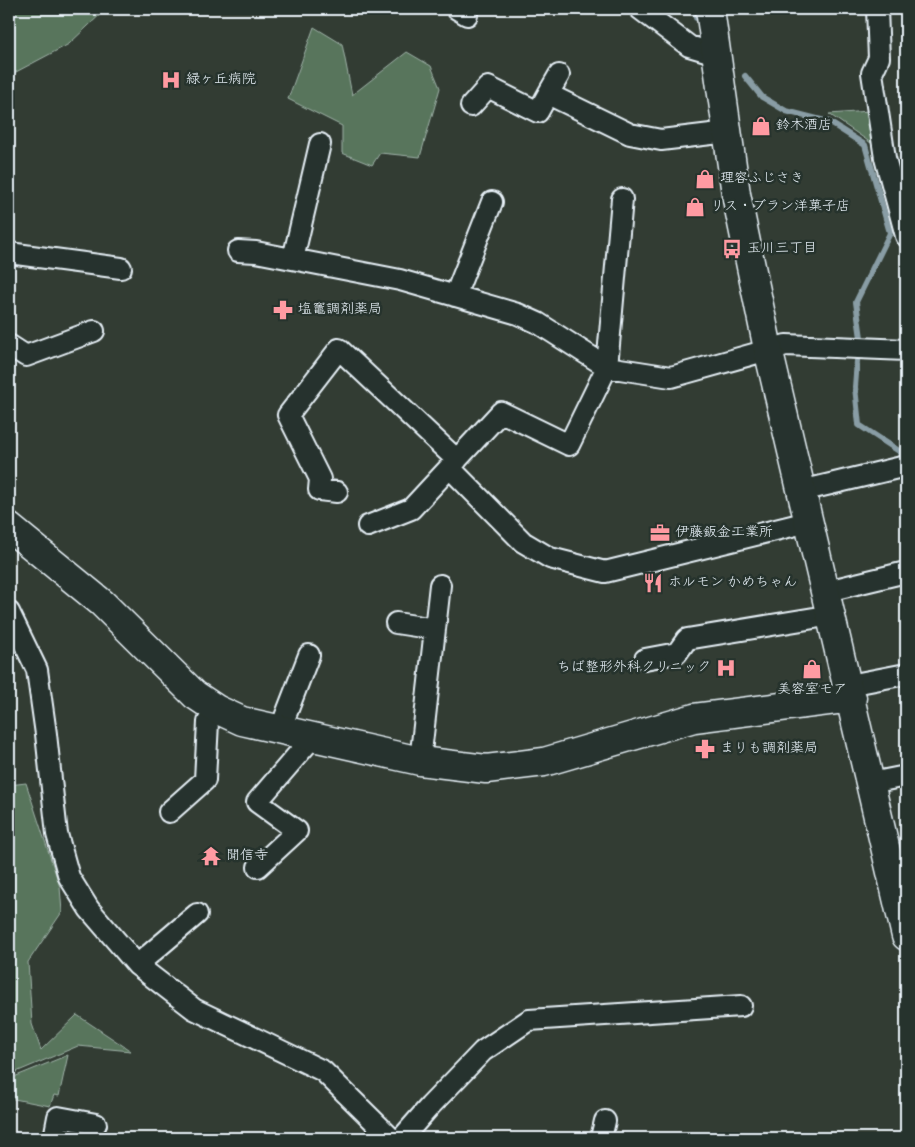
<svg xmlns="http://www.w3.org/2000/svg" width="915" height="1147" font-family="'Gochi Hand','Klee One',sans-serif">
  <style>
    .green { fill: #59755c; stroke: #a0b3aa }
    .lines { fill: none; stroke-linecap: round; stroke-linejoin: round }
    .stream { stroke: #899da5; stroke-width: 6 }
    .street-casing { stroke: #e8f1f8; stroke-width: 24 }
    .secondary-casing { stroke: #e8f1f8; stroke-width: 31 }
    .street { stroke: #26332d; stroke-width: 20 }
    .secondary { stroke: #26332d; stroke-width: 28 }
    .labels { text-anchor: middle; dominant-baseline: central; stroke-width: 5; stroke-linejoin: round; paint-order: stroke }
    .poi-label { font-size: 14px; fill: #e8f1f8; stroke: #26332d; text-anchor: start }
  </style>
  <rect width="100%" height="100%" fill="#323c33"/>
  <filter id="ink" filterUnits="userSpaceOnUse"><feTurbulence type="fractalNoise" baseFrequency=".02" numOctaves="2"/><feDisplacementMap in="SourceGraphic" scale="10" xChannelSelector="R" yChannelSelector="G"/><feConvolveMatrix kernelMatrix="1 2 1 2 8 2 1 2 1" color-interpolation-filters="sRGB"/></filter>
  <g filter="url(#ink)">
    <path class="green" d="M9,9H106L69,44L14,73L9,68Z
      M314,27L342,44L352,95L407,52L431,66L440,88L420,157L380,153L372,165L342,153V126L288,99Z
      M869,111L871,143L829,114Z
      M26,783L60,887L62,912L28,962L32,1024L41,1050L77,1015L131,1051L78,1046L9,1075V785Z
      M68,1055L59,1096L54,1095L50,1106L9,1098V1079Z"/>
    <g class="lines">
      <path class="stream" d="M695,9L696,18
        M745,76L762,97L786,111L829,122L865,145L890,233L856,302L861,338
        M857,361L855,387L859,425L902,453"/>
      <defs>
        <path id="street" d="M457,9L467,15
          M640,9L689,46L716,54
          M877,9L879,58L872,73L885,158L906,236
          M548,94L559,75
          M471,106L488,87L538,112L548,94L630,134L661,140L728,132
          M238,251L256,252L400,280L518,314L538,323L607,367L671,377L786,345L906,350
          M9,253L121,268
          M293,259L320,144
          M455,296L492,202
          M9,345L26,356L94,331
          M450,468L523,542L550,558L605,572L808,522
          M801,491L906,466
          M337,492L319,490L320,479L288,415L339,349L457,460
          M368,526L411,509L501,412L569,445L607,367L622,199
          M827,591L906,572
          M9,612L37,670L46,734L57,834L69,877L89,909L137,965L194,1009L323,1071L391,1138
          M396,623L435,629
          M645,659L677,653L687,639L832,615
          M849,685L906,674
          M280,730L309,655
          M420,761L440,585
          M871,783L906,776
          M169,812L205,780L208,722L216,709
          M258,867L297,831L257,802L312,738
          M137,965L197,914
          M54,1138L58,1117L96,1124
          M402,1138L430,1106L483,1051L529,1020L741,1006
          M601,1138L605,1121"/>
        <path id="secondary" d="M710,9L736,194L768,349L906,936
          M9,527L102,603L195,695L216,709L242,721L420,761L486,769L544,762L694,718L852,698"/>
      </defs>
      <use href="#street" class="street-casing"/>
      <use href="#secondary" class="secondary-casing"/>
      <use href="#street" class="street"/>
      <use href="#secondary" class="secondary"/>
    </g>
  </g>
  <defs>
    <symbol id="hospital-bare" viewBox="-9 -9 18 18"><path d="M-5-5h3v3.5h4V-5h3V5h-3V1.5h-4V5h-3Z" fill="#ff9aa2" stroke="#26332d" stroke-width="2.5" paint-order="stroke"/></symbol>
    <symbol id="shop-bare" viewBox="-9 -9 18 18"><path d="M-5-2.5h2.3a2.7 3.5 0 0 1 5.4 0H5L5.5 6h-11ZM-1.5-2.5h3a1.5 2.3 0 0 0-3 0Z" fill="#ff9aa2" stroke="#26332d" stroke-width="2.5" paint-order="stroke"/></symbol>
    <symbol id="bus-bare" viewBox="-9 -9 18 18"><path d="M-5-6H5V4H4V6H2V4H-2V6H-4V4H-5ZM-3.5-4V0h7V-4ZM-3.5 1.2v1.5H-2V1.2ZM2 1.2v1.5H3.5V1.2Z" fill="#ff9aa2" stroke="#26332d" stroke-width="2.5" paint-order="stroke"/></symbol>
    <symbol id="pharmacy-bare" viewBox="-9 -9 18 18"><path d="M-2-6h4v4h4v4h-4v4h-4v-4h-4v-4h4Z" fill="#ff9aa2" stroke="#26332d" stroke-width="2.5" paint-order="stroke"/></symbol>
    <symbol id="office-bare" viewBox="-9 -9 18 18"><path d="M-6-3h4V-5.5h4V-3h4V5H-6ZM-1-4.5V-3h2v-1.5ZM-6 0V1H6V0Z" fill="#ff9aa2" stroke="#26332d" stroke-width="2.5" paint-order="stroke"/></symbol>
    <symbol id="restaurant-bare" viewBox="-9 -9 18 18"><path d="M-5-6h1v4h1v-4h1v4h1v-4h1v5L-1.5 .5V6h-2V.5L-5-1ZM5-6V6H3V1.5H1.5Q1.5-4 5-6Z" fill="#ff9aa2" stroke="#26332d" stroke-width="2.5" paint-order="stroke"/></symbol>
    <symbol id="temple-bare" viewBox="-9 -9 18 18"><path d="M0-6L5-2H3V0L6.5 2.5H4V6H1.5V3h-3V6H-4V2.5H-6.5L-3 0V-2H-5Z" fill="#ff9aa2" stroke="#26332d" stroke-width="2.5" paint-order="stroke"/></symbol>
  </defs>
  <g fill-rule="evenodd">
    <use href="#hospital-bare" x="157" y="66" width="28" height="28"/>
    <use href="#shop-bare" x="747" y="112" width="28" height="28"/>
    <use href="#shop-bare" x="691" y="165" width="28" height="28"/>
    <use href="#shop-bare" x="681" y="193" width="28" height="28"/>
    <use href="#bus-bare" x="718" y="235" width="28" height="28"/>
    <use href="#pharmacy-bare" x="269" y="296" width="28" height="28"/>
    <use href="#office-bare" x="646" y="519" width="28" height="28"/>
    <use href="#restaurant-bare" x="639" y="569" width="28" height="28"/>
    <use href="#hospital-bare" x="712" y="654" width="28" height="28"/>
    <use href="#shop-bare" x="798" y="655" width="28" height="28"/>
    <use href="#pharmacy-bare" x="691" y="735" width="28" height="28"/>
    <use href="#temple-bare" x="197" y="842" width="28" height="28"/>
  </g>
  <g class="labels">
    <g class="poi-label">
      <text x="186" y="80">緑ヶ丘病院</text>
      <text x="776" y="126">鈴木酒店</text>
      <text x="720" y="179">理容ふじさき</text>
      <text x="710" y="207">リス・ブラン洋菓子店</text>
      <text x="747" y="249">玉川三丁目</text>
      <text x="298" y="310">塩竈調剤薬局</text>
      <text x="675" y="533">伊藤鈑金工業所</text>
      <text x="668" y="583">ホルモン かめちゃん</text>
      <text x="711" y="668" text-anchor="end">ちば整形外科クリニック</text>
      <text x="812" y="690" text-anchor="middle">美容室モア</text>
      <text x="720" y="749">まりも調剤薬局</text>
      <text x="226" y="856">聞信寺</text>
    </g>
  </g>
  <rect width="915" height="1147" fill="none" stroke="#26332d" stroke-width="30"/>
  <rect x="15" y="15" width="885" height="1117" fill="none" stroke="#e8f1f8" stroke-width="2" filter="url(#ink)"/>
</svg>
